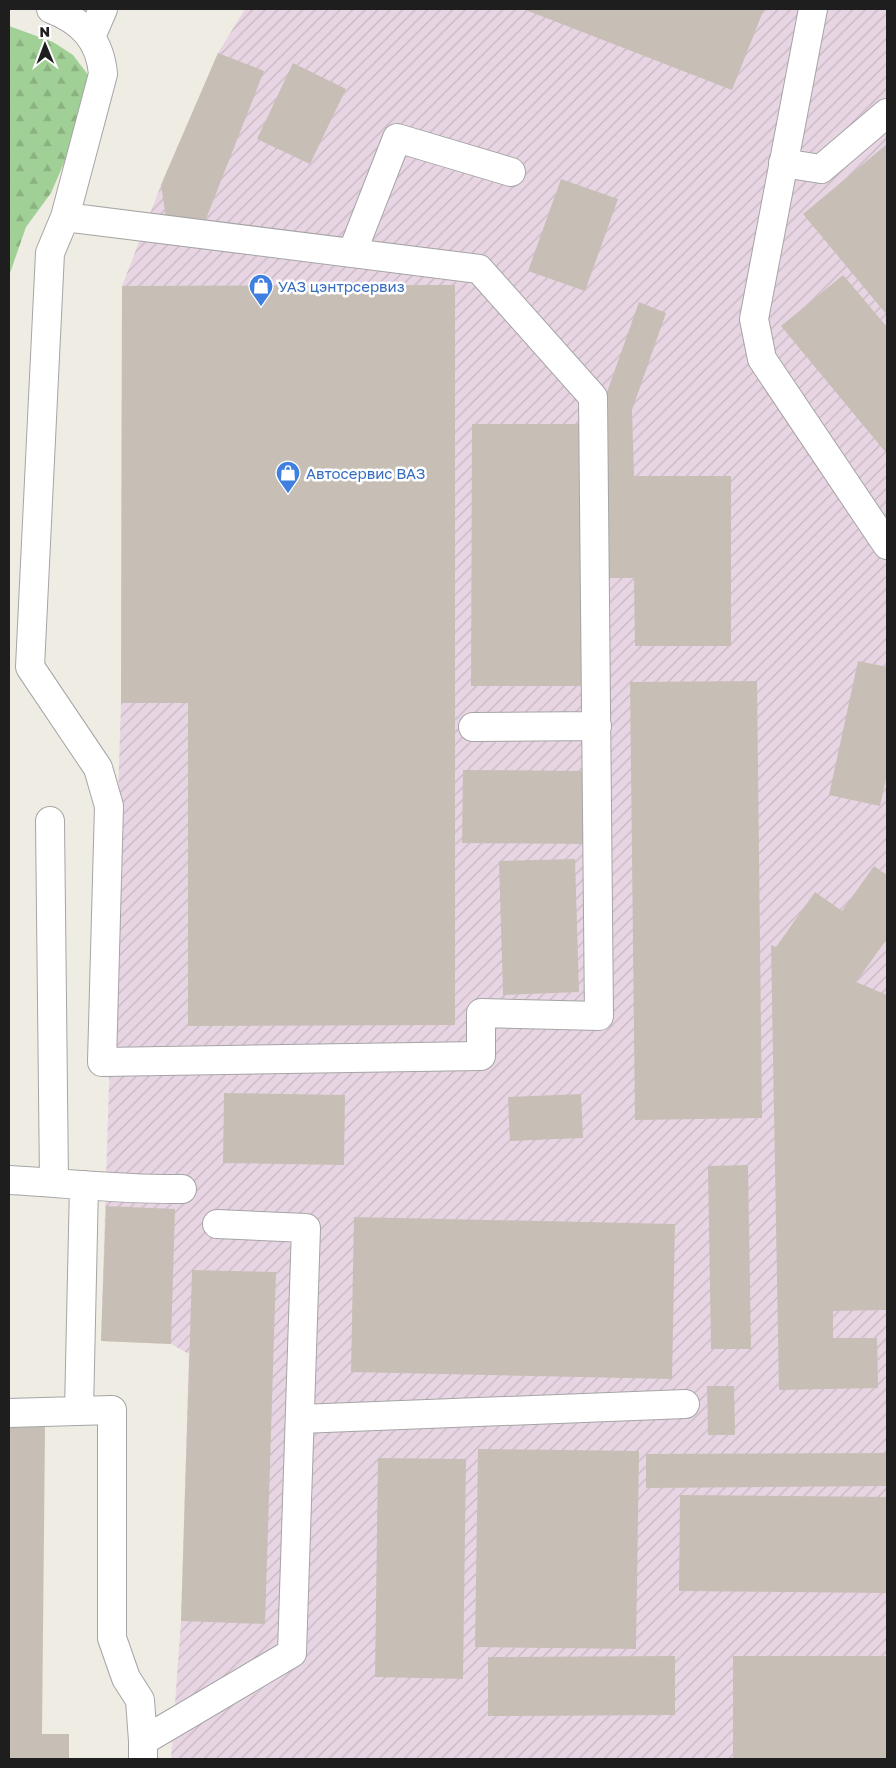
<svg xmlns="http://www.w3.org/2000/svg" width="896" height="1768" font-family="'Golos Text',sans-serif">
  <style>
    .industrial { fill: url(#industrial-furrows) }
    .forest { fill: url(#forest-firs) }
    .building { fill: #c7bfb6 }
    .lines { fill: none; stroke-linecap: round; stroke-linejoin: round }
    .minor-casing { stroke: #a5a5a5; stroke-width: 30 }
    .minor { stroke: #fff; stroke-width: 28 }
    .labels { text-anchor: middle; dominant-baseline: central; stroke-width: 5; stroke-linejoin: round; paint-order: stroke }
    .shop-label { font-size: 15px; fill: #366cbe; stroke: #fff; text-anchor: start }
  </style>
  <defs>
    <pattern id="industrial-furrows" width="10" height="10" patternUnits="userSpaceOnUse" patternTransform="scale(1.25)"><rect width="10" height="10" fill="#e8d5e3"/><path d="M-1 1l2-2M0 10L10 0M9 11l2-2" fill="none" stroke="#c7b6c2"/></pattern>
    <pattern id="forest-firs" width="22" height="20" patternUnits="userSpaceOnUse" patternTransform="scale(1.25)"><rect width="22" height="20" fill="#a1d096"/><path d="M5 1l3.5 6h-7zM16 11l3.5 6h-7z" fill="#8ab281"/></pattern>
  </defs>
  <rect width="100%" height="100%" fill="#efece3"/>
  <path class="industrial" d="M245,9H887V1759H171L181,1621L189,1354L171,1344L101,1341L121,703L122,286L161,185L218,53Z"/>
  <path class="forest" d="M9,26L53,42L73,55L89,76L80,116L67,156L51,193L26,227L9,276Z"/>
  <path class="building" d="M523,9H764L732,90Z
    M218,53L264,71L206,219L166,218L161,185Z
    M293,63L346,89L310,164L257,139Z
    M887,144V315L803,214Z
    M561,179L618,199L585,291L528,271Z
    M843,275L887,327V454L781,326Z
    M455,285V1025L188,1026V703H121L122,286Z
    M639,302L666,313L632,410L634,476H731V646H635L634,578H603L601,409Z
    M472,424H585V686H471Z
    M858,661L887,667V774L880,806L829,795Z
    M757,681L762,1118L635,1120L630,682Z
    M463,770L589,771L588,844L462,843Z
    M575,859L579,992L503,995L499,861Z
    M874,866L887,875V939L856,982L887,995V1310L833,1311V1338H877L878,1388L779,1390L771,945L776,947L815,892L842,911Z
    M224,1093L345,1095L344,1165L223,1163Z
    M581,1094L583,1138L510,1141L508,1097Z
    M748,1165L751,1349H711L708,1166Z
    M106,1206L175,1209L171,1344L101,1341Z
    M354,1217L675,1224L672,1379L351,1372Z
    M192,1270L276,1272L265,1624L181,1621Z
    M707,1386H734L735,1435H708Z
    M9,1427H45L42,1734H69V1759H9Z
    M478,1449L639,1451L636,1649L475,1647Z
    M887,1453V1486L646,1488V1454Z
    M378,1458L466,1459L463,1679L375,1677Z
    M680,1495L887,1497V1593L679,1591Z
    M675,1656V1715L488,1716V1657Z
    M733,1656H887V1759H733Z"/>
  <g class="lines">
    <defs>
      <path id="minor" d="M51,9C82,21 100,40 103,74L65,217L50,253L30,667L98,768L109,806L102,1062L481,1056V1013L599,1016L593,397L479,269L65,217
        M813,9L754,319L762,359L887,545
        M91,37L103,9
        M783,163L821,169L887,113
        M352,253L397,138L511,172
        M473,727L597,726
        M50,821L54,1182
        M9,1180C67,1183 124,1190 182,1189
        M79,1411L84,1185
        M9,1413L112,1410V1638L126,1678L140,1700L143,1741
        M300,1419L685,1404
        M143,1759V1741L292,1653L306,1228L217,1224"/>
    </defs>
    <use href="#minor" class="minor-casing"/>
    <use href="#minor" class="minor"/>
  </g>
  <defs>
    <symbol id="shop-pin" viewBox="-11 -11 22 30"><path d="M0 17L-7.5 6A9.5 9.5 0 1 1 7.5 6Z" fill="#3f7fe0" stroke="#fff"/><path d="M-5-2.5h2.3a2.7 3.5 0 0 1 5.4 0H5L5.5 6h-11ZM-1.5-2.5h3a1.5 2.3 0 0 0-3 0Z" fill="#fff"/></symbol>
  </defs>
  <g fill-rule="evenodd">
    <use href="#shop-pin" x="247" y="272" width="28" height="38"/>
    <use href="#shop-pin" x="274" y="459" width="28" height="38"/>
  </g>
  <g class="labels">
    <g class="shop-label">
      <text x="278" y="286">УАЗ цэнтрсервиз</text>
      <text x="306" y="473">Автосервис ВАЗ</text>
    </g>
  </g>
  <rect width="896" height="1768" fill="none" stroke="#1e1e1e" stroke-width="20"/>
  <g transform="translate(45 45) rotate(359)" stroke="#ffffff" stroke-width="4" paint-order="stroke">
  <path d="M0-4L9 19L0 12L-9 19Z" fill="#1e1e1e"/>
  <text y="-8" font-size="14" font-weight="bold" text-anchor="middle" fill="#1e1e1e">N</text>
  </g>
</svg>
